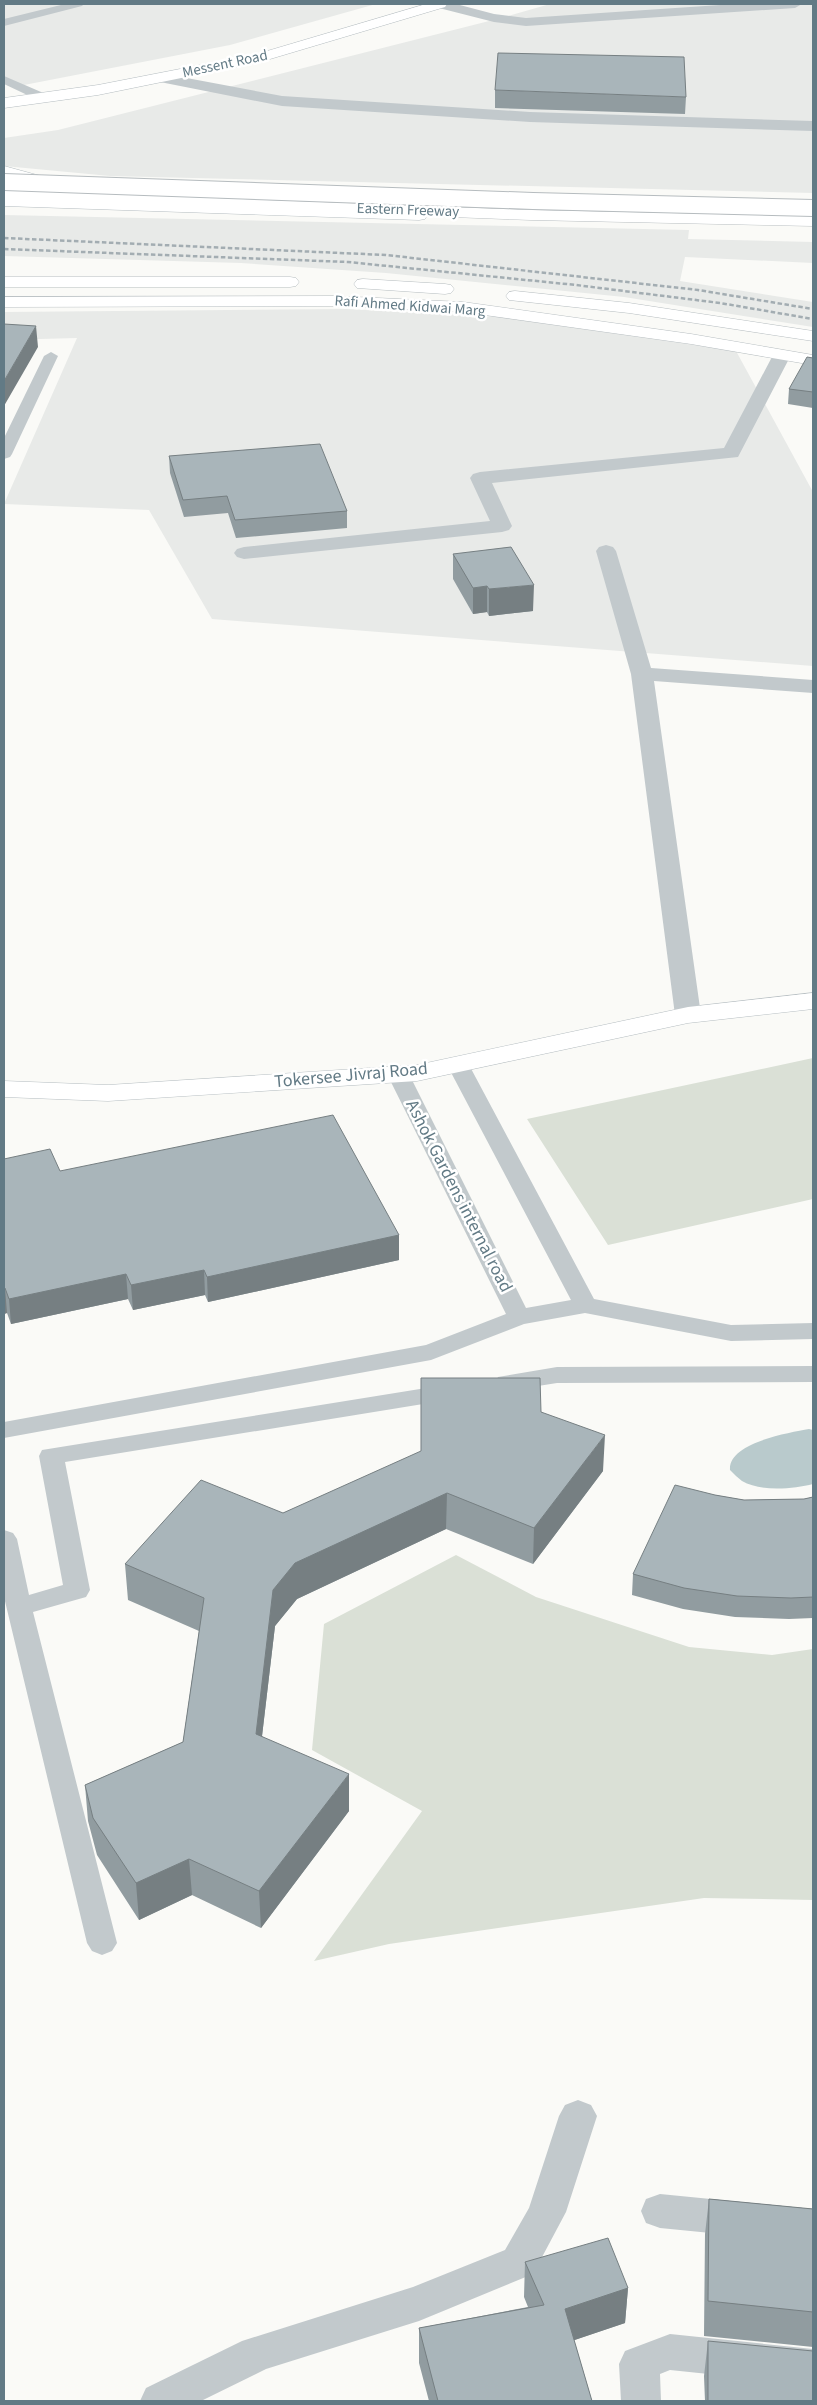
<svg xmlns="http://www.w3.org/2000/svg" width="817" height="2405" font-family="'Source Sans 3',sans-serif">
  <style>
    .built { fill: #e8eae8 }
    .green { fill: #dae0d6 }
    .water { fill: #b9cacc }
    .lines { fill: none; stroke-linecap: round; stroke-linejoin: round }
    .secondary-casing { stroke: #b5bdc1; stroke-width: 1 }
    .primary-casing { stroke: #b6bdc0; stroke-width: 1 }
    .highway-casing { stroke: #b6bcbf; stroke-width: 1 }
    .lane { fill: #c2c9cc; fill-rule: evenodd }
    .street { fill: #c2c9cc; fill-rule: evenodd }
    .secondary { fill: #fff; fill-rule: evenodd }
    .primary { fill: #fff; fill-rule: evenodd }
    .highway { fill: #fff; fill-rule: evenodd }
    .rail { stroke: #a3adb2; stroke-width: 2.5; stroke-dasharray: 4.5 2.5; stroke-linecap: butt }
    .highway-bridge-casing { stroke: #b6bcbf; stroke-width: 18; stroke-linecap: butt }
    .highway-bridge { stroke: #fff; stroke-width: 16 }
    .wall { fill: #919ca0 }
    .shaded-wall { fill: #767f82 }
    .building { fill: #a9b5ba; stroke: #767f82 }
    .labels { text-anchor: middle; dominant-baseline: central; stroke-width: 5; stroke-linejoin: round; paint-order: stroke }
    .far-street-label { font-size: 15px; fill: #627a85; stroke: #fff }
    .street-label { font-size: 18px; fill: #627a85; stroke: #fff }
  </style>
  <rect width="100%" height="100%" fill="#fafaf7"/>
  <path class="built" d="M4,4H376L230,45L24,85L4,79Z
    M550,4H813V193L110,176L4,166V138L58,130L501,18Z
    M4,215L689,230L688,239L813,242V263L685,257L680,281L813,302V327L624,297L386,273L241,263L4,256Z
    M346,309L498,317L736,351L813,492V666L212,619L149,510L4,504L77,338L4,340V312Z"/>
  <path class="green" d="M813,1058V1199L608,1245L527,1119Z
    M456,1555L536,1597L689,1647L772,1655L813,1649V1900L704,1898L389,1944L314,1961L422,1811L312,1750L324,1624Z"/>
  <path class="water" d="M809,1429L813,1430V1484C793,1489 761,1492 742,1481C738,1478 734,1474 730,1470C728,1443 787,1433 809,1429Z"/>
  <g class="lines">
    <defs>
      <path id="secondary" d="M426,4H447L445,7L260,62L98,95L4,108V98L98,85L257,54Z
        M4,166L59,181L61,184L59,187L53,189L4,176Z
        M4,196L419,210L425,211L427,215L425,219L419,220L4,206Z
        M813,993V1009L688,1023L417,1081L108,1101L4,1097V1081L108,1085L417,1065L688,1007Z"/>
      <path id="primary" d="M4,277H290L296,278L299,282L296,286L290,287H4Z
        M363,279L445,284L451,285L454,289L451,293L445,294L357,288L354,284L357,280Z
        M515,291L629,303L813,331V341L629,313L509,300L506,296L509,292Z
        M334,296L463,302L691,334L813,355V365L691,344L463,312L334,306L4,307V297Z"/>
      <path id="highway" d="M4,190L531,210L813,216V226L531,220L4,200Z"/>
    </defs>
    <use href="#secondary" class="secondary-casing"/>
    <use href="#primary" class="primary-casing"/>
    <use href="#highway" class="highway-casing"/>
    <path class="lane" d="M65,4H84L82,6L4,26V19Z
      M4,76L48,95L50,98L48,101H40L4,84Z
      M51,352L58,356L12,454L10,457L4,459V438L44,356Z
      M457,1057L465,1058L468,1063L594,1299L731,1325L813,1323V1339L731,1341L585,1313L524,1324L431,1360L4,1438V1422L426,1345L506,1314L387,1074L390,1069L398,1068L406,1069L409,1074L526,1308L571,1300L446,1063L449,1058Z
      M813,1366V1382L557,1383L507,1391L498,1389L495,1383L498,1377L557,1367Z
      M451,1384L460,1386L463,1392L460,1398L65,1462L90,1590L86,1597L33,1612L117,1943L112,1951L102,1955L92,1951L87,1943L4,1597V1530L13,1533L17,1539L29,1595L63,1585L39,1456L42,1450Z"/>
    <path class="street" d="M433,4H456L494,14L526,18L735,4H802L795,8L526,26L494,22L435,7Z
      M160,73L282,96L530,112L813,121V131L530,122L282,106L155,81L152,78L155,75Z
      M782,350L788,351L791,355L738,457L492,483L512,526L509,530L502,532L244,559L237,557L234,553L237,549L244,547L490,521L470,478L473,474L480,472L724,448L773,355L776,351Z
      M606,545L613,547L616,551L651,668L813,680V693L654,681L701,1015L697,1020L688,1023L679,1020L675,1015L631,674L596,551L599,547Z
      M578,2100L591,2105L597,2116L566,2212L533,2274L419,2321L266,2369L201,2401H140L146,2388L242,2341L413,2287L505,2250L529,2208L559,2116L565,2105Z
      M660,2194L813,2209V2243L660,2228L646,2223L641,2211L646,2199Z
      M670,2334L813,2349V2385L670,2370L660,2374L661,2401H621L619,2364L625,2351Z"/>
    <use href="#secondary" class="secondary"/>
    <use href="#primary" class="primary"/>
    <use href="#highway" class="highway"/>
    <path class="rail" d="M4,238L386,255L698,290L813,309
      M4,249L348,262L576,285L720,303L813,319"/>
    <defs>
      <path id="highway-bridge" d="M4,182L533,201L813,208"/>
    </defs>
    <use href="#highway-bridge" class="highway-bridge-casing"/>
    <use href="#highway-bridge" class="highway-bridge"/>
  </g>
  <path class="wall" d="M495,90L686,97L685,114L495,108Z
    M813,358V408L788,404L789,389Z
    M169,456L347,511V528L236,538L228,513L184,517L170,473Z
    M453,554L533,611L489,616L487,612L473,614L453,579Z
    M4,1159L60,1171L399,1235V1260L208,1302L205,1295L133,1310L128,1299L11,1324L7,1313L4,1314Z
    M541,1412L603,1471L533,1564L446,1529L297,1599L275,1626L262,1736L349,1811L261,1928L192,1895L139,1920L97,1855L88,1821L85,1785L183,1742L199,1631L128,1600L125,1564L283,1513Z
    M715,1495L744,1500L804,1499L813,1497V1618L789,1619L735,1617L683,1609L632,1595L633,1574Z
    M709,2199L813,2209V2348V2347L704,2336L705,2234Z
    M525,2262L628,2288L625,2323L574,2340L592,2401H429L419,2363V2328L528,2307L524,2297Z
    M708,2341L813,2401H705L704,2376Z"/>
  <path class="shaded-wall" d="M36,326L38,347L4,406V381Z
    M534,585L533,611L489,616V589Z
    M487,586V612L473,614V588Z
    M399,1235V1260L208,1302L207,1277Z
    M204,1270L205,1295L133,1310L131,1285Z
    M126,1274L128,1299L11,1324L9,1299Z
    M5,1288L7,1313L4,1314V1289Z
    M605,1435L603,1471L533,1564L534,1528Z
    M447,1493L446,1529L297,1599L275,1626L258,1770L256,1734L273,1590L295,1563Z
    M349,1774V1811L261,1928L259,1891Z
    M189,1859L192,1895L139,1920L136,1883Z
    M628,2288L625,2323L563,2344L565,2309Z"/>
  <path class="building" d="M498,53L684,57L686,97L495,90Z
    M4,324L36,326L4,381Z
    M807,357L813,358V392L789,389Z
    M320,444L347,511L235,520L227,496L183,500L169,456Z
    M511,547L534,585L489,589L487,586L473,588L453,554Z
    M333,1115L399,1235L207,1277L204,1270L131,1285L126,1274L9,1299L5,1288L4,1289V1159L50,1149L60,1171Z
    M421,1378H540L541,1412L605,1435L534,1528L447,1493L295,1563L273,1590L256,1734L349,1774L259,1891L189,1859L136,1883L93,1818L85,1785L183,1742L204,1598L125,1564L201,1480L283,1513L421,1451Z
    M675,1485L715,1495L744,1500L804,1499L813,1497V1597L791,1598L737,1596L684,1588L633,1574Z
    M709,2199L813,2209V2312L708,2301Z
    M608,2238L628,2288L565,2309L592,2401H434H438L419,2328L544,2305L525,2262Z
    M708,2341L813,2351V2401H708Z"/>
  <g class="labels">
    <g class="far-street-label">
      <text transform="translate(225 64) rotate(-12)">Messent Road</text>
      <text transform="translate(408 210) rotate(2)">Eastern Freeway</text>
      <text transform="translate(410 306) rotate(4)">Rafi Ahmed Kidwai Marg</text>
    </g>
    <g class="street-label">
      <text transform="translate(351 1075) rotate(-5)">Tokersee Jivraj Road</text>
      <text transform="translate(459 1196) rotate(63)">Ashok Gardens internal road</text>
    </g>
  </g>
  <rect width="817" height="2405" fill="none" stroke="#627a85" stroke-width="10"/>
</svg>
